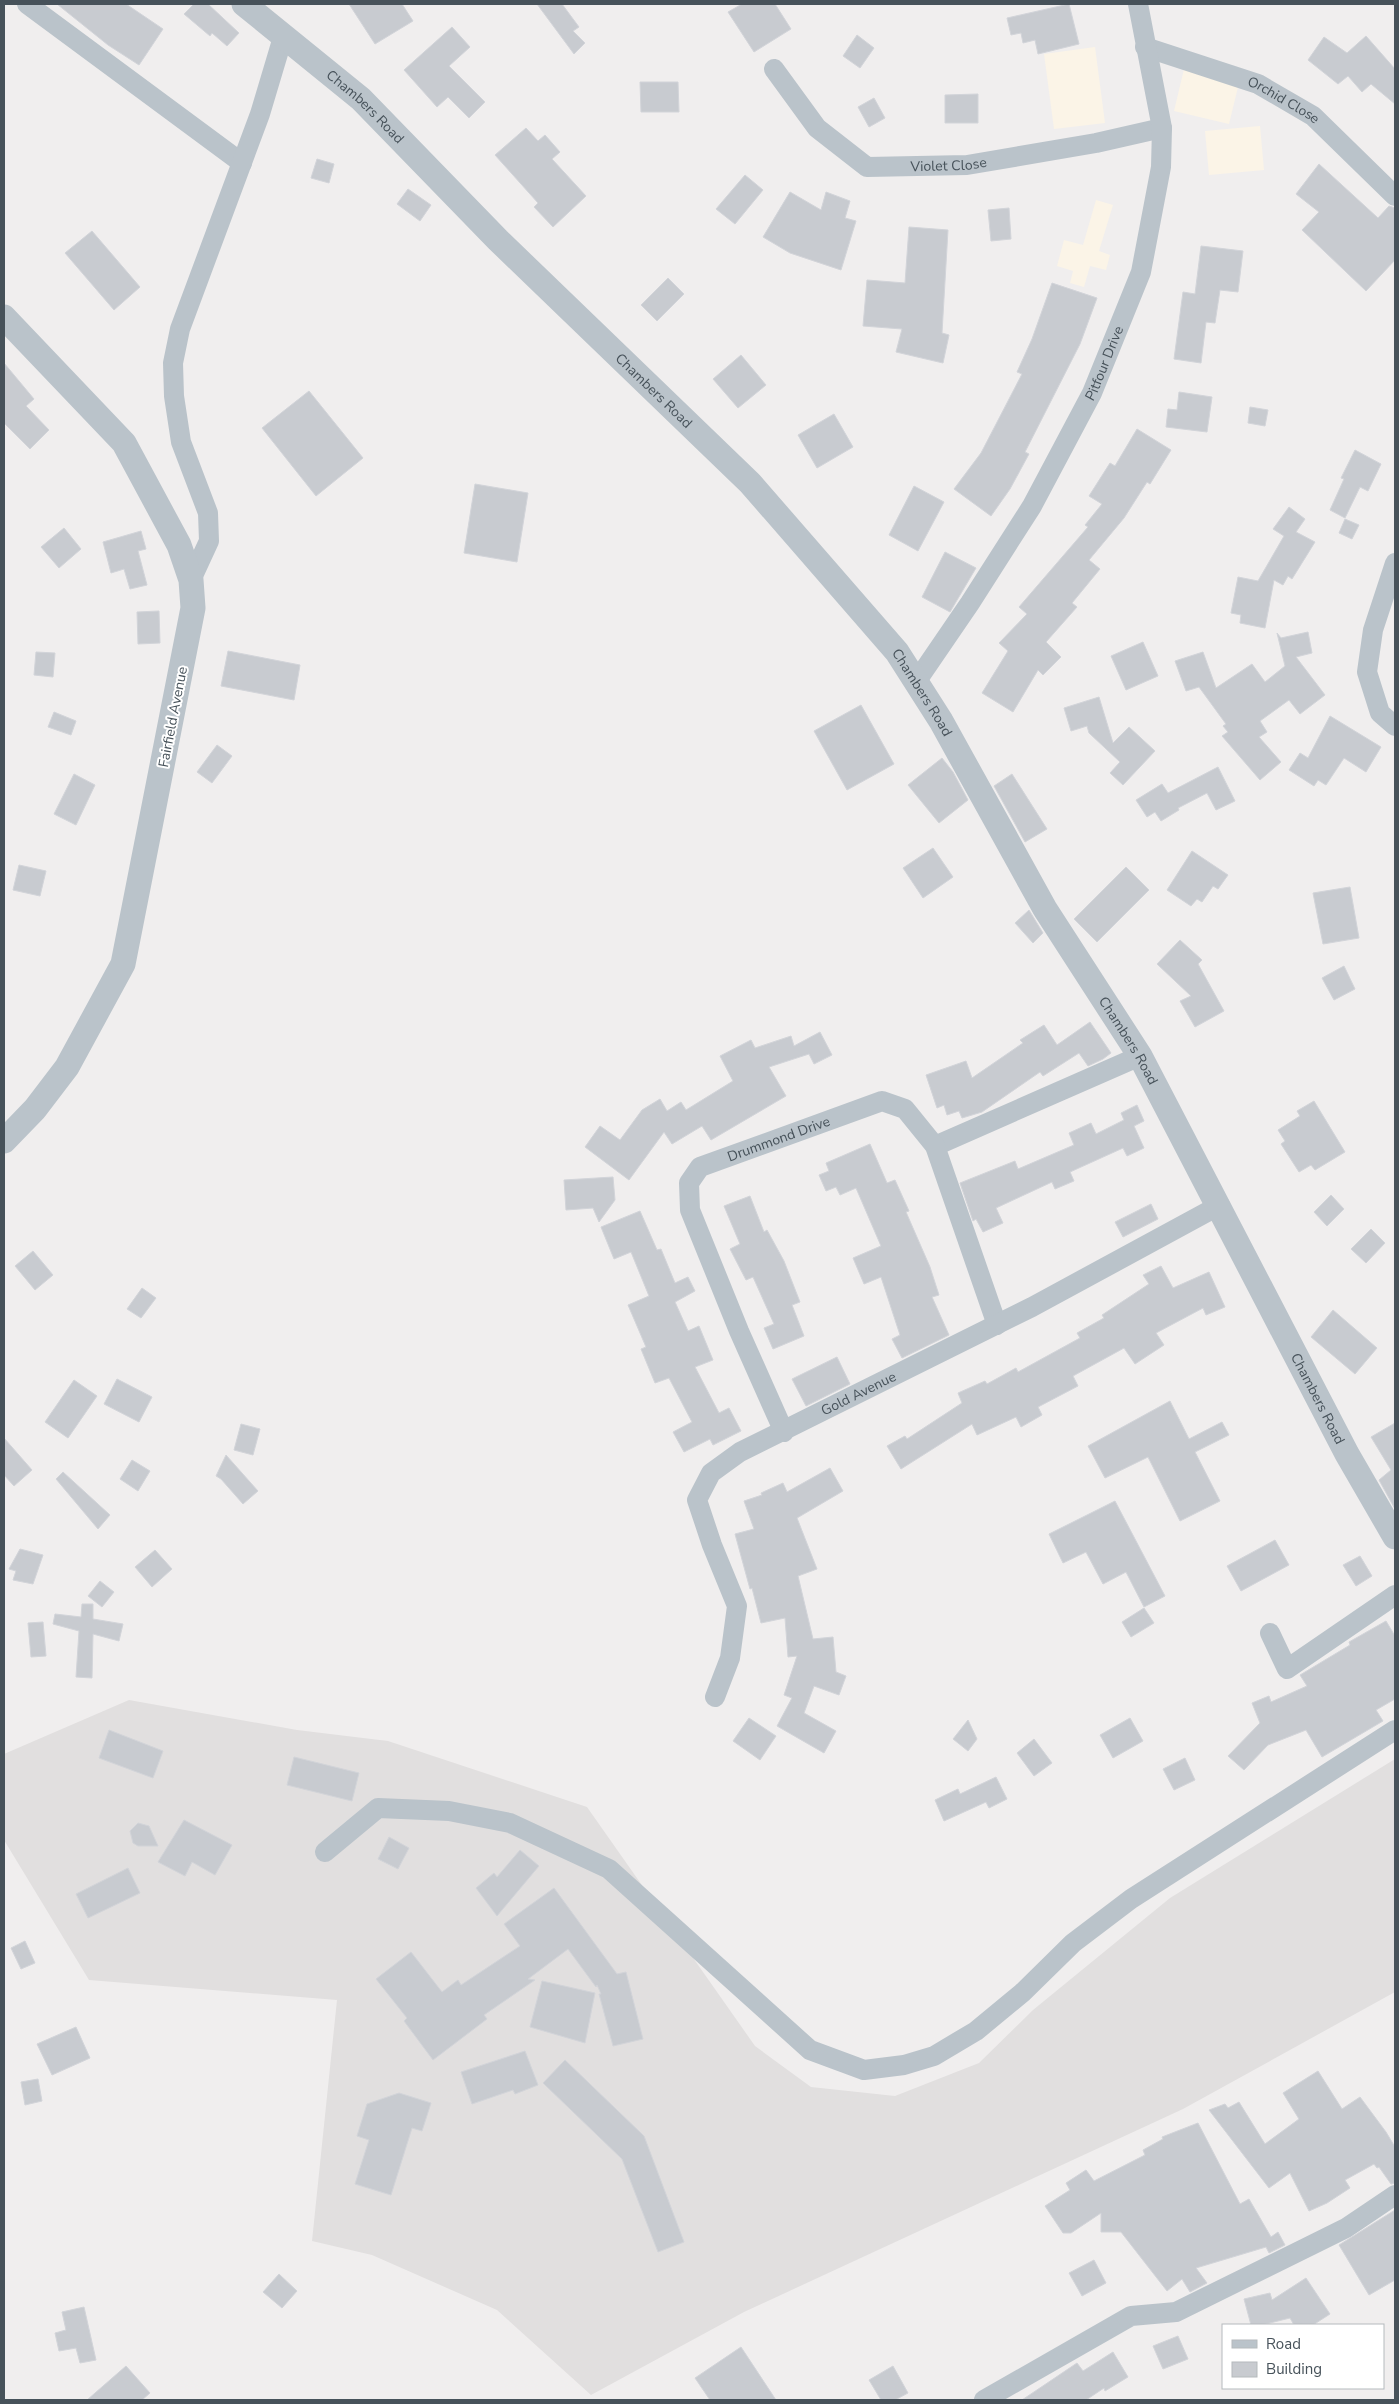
<svg xmlns="http://www.w3.org/2000/svg" width="1399" height="2404" font-family="'Nunito Sans',sans-serif">
  <style>
    .commercial { fill: #fbf4e7 }
    .education { fill: #e1dfdf }
    .building { fill: #c8cbd0; stroke: #d2d4d9 }
    .lines { fill: none; stroke-linecap: round; stroke-linejoin: round }
    .minor { stroke: #bac3ca; stroke-width: 20 }
    .tertiary { stroke: #bac3ca; stroke-width: 25 }
    .labels { text-anchor: middle; dominant-baseline: central; stroke-width: 4; stroke-linejoin: round; paint-order: stroke }
    .street-label { font-size: 14px; fill: #47525a; stroke: #fff }
  </style>
  <rect width="100%" height="100%" fill="#f0eeee"/>
  <path class="commercial" d="M1095,47L1105,123L1054,129L1044,54Z
    M1184,69L1239,83L1229,124L1174,111Z
    M1260,126L1264,170L1209,175L1205,131Z
    M1096,200L1113,205L1099,251L1110,255L1106,270L1090,266L1084,287L1070,283L1073,271L1057,266L1064,240L1083,245Z"/>
  <path class="education" d="M129,1700L297,1730L388,1741L587,1807L755,2046L811,2087L895,2096L979,2063L1033,2010L1170,1898L1395,1759V1992L1183,2109L744,2312L591,2395L497,2310L372,2255L312,2241L337,2000L89,1980L4,1840V1754Z"/>
  <path class="building" d="M57,4H126L163,29L139,65L108,45Z
    M194,4H208L239,33L227,46L212,33L210,36L184,14Z
    M349,4H402L413,21L375,44Z
    M537,4H562L579,27L573,31L585,43L574,54Z
    M742,4H775L791,29L754,52L728,12Z
    M1069,4L1079,44L1038,54L1035,40L1023,43L1021,33L1011,35L1007,18Z
    M452,27L470,47L449,66L485,102L469,118L448,97L437,107L404,70Z
    M857,35L874,48L860,68L843,56Z
    M1366,36L1395,69V104L1371,84L1362,92L1348,76L1338,84L1308,60L1324,37L1347,53Z
    M640,82H678L679,112H641Z
    M978,94V123H945V95Z
    M874,98L885,118L869,127L858,107Z
    M526,128L538,141L545,135L560,152L552,159L586,196L553,227L534,207L538,203L495,155Z
    M317,159L334,164L329,183L311,178Z
    M1319,164L1378,218L1389,206L1395,208V260L1366,291L1302,230L1319,212L1296,194Z
    M745,175L763,190L735,224L716,209Z
    M408,189L431,205L420,221L397,204Z
    M790,192L821,210L826,192L850,201L845,218L856,221L841,270L790,253L763,237Z
    M1009,208L1011,239L991,241L988,210Z
    M909,227L948,230L942,333L949,335L943,363L896,352L902,329L863,326L867,280L905,283Z
    M92,231L140,287L114,310L65,253Z
    M1201,246L1243,251L1238,292L1220,290L1215,323L1206,322L1201,363L1174,359L1183,292L1195,294Z
    M668,278L684,294L657,321L641,305Z
    M1052,283L1097,298L1080,344L1025,452L1029,454L1010,489L991,516L954,489L981,453L1022,374L1017,372L1032,339Z
    M741,355L766,385L738,408L713,379Z
    M4,363L34,399L26,406L49,430L30,449L4,423Z
    M309,391L363,458L316,496L262,428Z
    M1179,392L1212,397L1207,432L1166,427L1168,409L1177,410Z
    M1250,407L1268,410L1265,426L1248,423Z
    M834,414L853,447L817,468L798,435Z
    M1137,429L1171,450L1150,484L1147,482L1124,518L1089,560L1100,569L1072,603L1077,607L1046,642L1061,657L1043,675L1038,670L1013,712L982,693L1008,651L999,643L1027,614L1019,607L1088,527L1085,525L1102,504L1089,496L1110,463L1115,466Z
    M1355,450L1381,464L1368,491L1360,487L1345,518L1330,510L1344,479L1341,478Z
    M475,484L528,493L517,562L464,553Z
    M914,486L944,502L918,551L889,535Z
    M1289,507L1305,519L1296,532L1315,542L1292,579L1288,576L1283,585L1274,580L1265,628L1240,623L1241,615L1231,613L1238,577L1258,581L1284,536L1273,529Z
    M1345,519L1359,525L1352,539L1339,533Z
    M64,528L81,549L59,568L41,547Z
    M141,531L146,549L138,551L147,585L130,589L124,569L111,573L103,542Z
    M945,552L976,568L950,612L922,597Z
    M159,611L160,643L138,644L137,612Z
    M1308,632L1312,653L1296,657L1325,695L1300,714L1289,700L1260,721L1267,732L1259,737L1281,762L1260,780L1222,736L1228,732L1223,726L1226,724L1199,687L1186,691L1175,661L1203,652L1216,688L1252,664L1265,682L1285,666L1277,633L1281,638Z
    M1143,642L1158,676L1126,690L1111,656Z
    M228,651L300,665L294,700L221,686Z
    M36,652L55,653L53,677L34,675Z
    M1099,697L1113,743L1129,727L1155,751L1123,785L1110,773L1120,762L1089,733L1087,726L1071,731L1064,708Z
    M861,705L894,764L847,790L814,731Z
    M54,712L76,721L71,735L48,727Z
    M1330,716L1381,747L1366,772L1344,758L1326,785L1318,780L1314,786L1289,770L1300,753L1308,758Z
    M217,745L232,756L212,783L197,772Z
    M942,758L953,772L968,800L939,823L908,785Z
    M1218,767L1235,801L1216,810L1207,793L1178,808L1179,810L1161,821L1155,812L1147,817L1136,800L1162,784L1168,793Z
    M74,774L95,785L76,825L54,814Z
    M1012,774L1047,829L1025,842L994,786Z
    M933,848L953,877L923,898L903,868Z
    M1192,851L1228,875L1218,889L1213,886L1202,902L1197,899L1191,906L1167,890Z
    M19,865L46,871L40,896L13,890Z
    M1126,867L1149,890L1097,942L1074,919Z
    M1350,887L1359,938L1323,944L1313,893Z
    M1029,910L1043,933L1033,943L1015,923Z
    M1180,940L1202,960L1198,964L1224,1011L1195,1027L1180,1001L1191,996L1157,964Z
    M1344,966L1355,989L1334,1000L1322,978Z
    M1090,1022L1111,1053L1103,1059L1088,1066L1079,1053L1043,1076L1040,1072L982,1112L962,1118L959,1111L947,1115L944,1105L937,1108L926,1075L966,1061L972,1078L1023,1043L1020,1040L1044,1025L1057,1045Z
    M820,1032L832,1055L814,1064L809,1054L769,1067L786,1096L711,1140L702,1126L672,1144L664,1132L629,1180L585,1147L600,1126L620,1140L642,1110L660,1099L667,1111L681,1102L686,1110L733,1081L720,1056L751,1040L755,1048L791,1036L794,1046Z
    M1314,1101L1345,1152L1315,1170L1311,1165L1299,1172L1281,1144L1285,1141L1278,1130L1300,1116L1297,1111Z
    M1137,1105L1144,1121L1134,1126L1144,1148L1127,1156L1123,1148L1070,1172L1074,1181L1055,1189L1052,1182L996,1208L1003,1223L983,1232L976,1219L973,1221L960,1183L1015,1161L1018,1169L1074,1145L1069,1133L1091,1123L1096,1134L1124,1120L1121,1113Z
    M870,1144L887,1183L895,1180L909,1211L906,1212L930,1267L939,1295L932,1297L949,1335L902,1358L892,1339L900,1335L881,1277L864,1284L853,1258L881,1246L856,1188L840,1195L836,1187L826,1191L819,1175L829,1171L826,1163Z
    M613,1177L615,1200L599,1222L593,1208L566,1210L564,1180Z
    M1331,1195L1344,1209L1327,1226L1314,1212Z
    M750,1196L764,1232L767,1230L784,1261L800,1302L792,1305L804,1336L773,1349L764,1328L774,1324L753,1277L746,1280L730,1249L740,1244L724,1206Z
    M1151,1204L1158,1219L1123,1237L1115,1222Z
    M640,1211L657,1250L661,1249L675,1283L688,1277L695,1291L675,1302L688,1331L699,1326L713,1360L695,1367L719,1413L729,1408L741,1431L713,1445L710,1439L684,1452L673,1432L692,1422L669,1378L655,1383L641,1349L646,1347L628,1305L649,1296L631,1252L614,1259L601,1227Z
    M1371,1229L1385,1243L1366,1263L1351,1249Z
    M33,1251L53,1275L35,1290L15,1266Z
    M1161,1266L1173,1288L1209,1272L1225,1307L1206,1315L1203,1308L1156,1333L1164,1345L1135,1364L1124,1348L1073,1376L1078,1386L1038,1407L1042,1415L1021,1427L1016,1417L977,1435L972,1424L901,1469L887,1446L905,1436L907,1439L962,1403L958,1393L985,1381L987,1384L1016,1368L1018,1372L1080,1338L1077,1333L1104,1318L1102,1315L1149,1284L1143,1275Z
    M142,1288L156,1298L141,1318L127,1309Z
    M1333,1310L1377,1348L1355,1374L1311,1337Z
    M837,1357L850,1384L806,1406L792,1379Z
    M117,1379L152,1397L139,1422L104,1404Z
    M74,1380L97,1396L68,1438L45,1422Z
    M1170,1401L1189,1439L1222,1422L1229,1435L1195,1452L1220,1501L1180,1521L1148,1457L1105,1478L1088,1446Z
    M1395,1423V1509L1379,1480L1391,1470L1371,1437Z
    M241,1424L260,1429L253,1455L234,1450Z
    M4,1438L32,1470L14,1486L4,1475Z
    M226,1455L258,1491L243,1504L221,1479L216,1476Z
    M132,1460L150,1471L138,1491L120,1479Z
    M830,1468L843,1491L797,1518L817,1569L798,1576L813,1639L833,1637L836,1672L846,1676L839,1695L814,1686L804,1713L836,1731L824,1753L777,1726L792,1698L784,1695L797,1656L788,1657L785,1618L761,1623L752,1588L750,1589L735,1534L754,1529L744,1501L762,1495L761,1493L783,1483L787,1492Z
    M63,1472L110,1515L98,1529L56,1479Z
    M1115,1501L1165,1596L1144,1607L1126,1572L1103,1584L1086,1552L1063,1563L1049,1534Z
    M1275,1540L1289,1565L1241,1591L1227,1566Z
    M20,1549L43,1555L33,1584L13,1580L16,1571L9,1569Z
    M155,1550L172,1569L152,1587L135,1567Z
    M1360,1556L1372,1576L1356,1586L1343,1565Z
    M100,1581L114,1592L102,1607L88,1596Z
    M82,1604H93V1619L123,1624L119,1641L93,1634L92,1678L76,1677L79,1631L53,1624L55,1614L81,1617Z
    M1144,1608L1154,1623L1131,1637L1122,1622Z
    M1386,1621L1395,1636V1699L1376,1710L1383,1721L1322,1757L1306,1730L1268,1745L1244,1770L1228,1756L1260,1723L1252,1703L1269,1696L1271,1702L1307,1686L1300,1675L1350,1645L1349,1642Z
    M43,1622L46,1656L31,1657L28,1623Z
    M749,1718L776,1736L760,1760L733,1741Z
    M1130,1718L1143,1741L1113,1758L1100,1735Z
    M968,1720L977,1739L968,1751L953,1739Z
    M109,1730L163,1751L153,1778L99,1758Z
    M1034,1739L1052,1763L1034,1776L1017,1753Z
    M294,1757L359,1773L352,1801L287,1785Z
    M1185,1758L1195,1780L1174,1790L1163,1769Z
    M996,1777L1007,1799L989,1808L986,1802L944,1821L935,1800L958,1789L960,1794Z
    M184,1820L232,1845L215,1875L192,1862L185,1876L158,1862Z
    M138,1823L149,1826L158,1846H138L133,1843L130,1831Z
    M389,1837L409,1848L398,1869L378,1859Z
    M520,1850L539,1866L497,1916L476,1888L494,1873L497,1877Z
    M128,1868L140,1893L88,1918L76,1894Z
    M554,1888L617,1974L626,1972L643,2039L613,2046L599,1994H601L597,1985L596,1987L568,1949L528,1979L535,1980L484,2015L487,2019L433,2060L404,2021L407,2018L376,1979L411,1952L442,1992L458,1980L461,1985L520,1946L504,1924Z
    M25,1941L35,1963L21,1969L11,1948Z
    M542,1981L595,1993L585,2043L530,2027Z
    M76,2027L90,2058L52,2075L37,2044Z
    M525,2051L538,2085L515,2094L513,2090L472,2104L461,2072Z
    M565,2060L644,2136L684,2242L658,2252L622,2159L543,2083Z
    M1318,2071L1342,2109L1360,2097L1386,2132L1395,2147V2183L1391,2184L1379,2167L1377,2168L1374,2164L1345,2180L1350,2188L1327,2203L1309,2211L1290,2173L1269,2188L1209,2110L1225,2104L1228,2108L1239,2102L1265,2144L1299,2119L1283,2093Z
    M38,2079L42,2101L25,2105L21,2082Z
    M399,2093L431,2103L422,2131L412,2128L391,2195L355,2184L369,2140L357,2136L367,2104Z
    M1198,2123L1240,2204L1249,2199L1271,2237L1278,2232L1285,2245L1269,2253L1266,2247L1196,2268L1207,2283L1190,2292L1182,2279L1167,2291L1121,2232H1101V2213L1071,2233H1063L1045,2206L1070,2190L1066,2183L1086,2170L1094,2181L1145,2155L1143,2150L1163,2139L1162,2137Z
    M1395,2210V2280L1369,2295L1339,2245Z
    M1094,2260L1106,2283L1082,2296L1069,2273Z
    M279,2274L297,2291L282,2308L263,2292Z
    M1306,2278L1330,2314L1313,2325H1294L1290,2318L1262,2325H1251L1244,2299L1270,2293L1272,2300Z
    M84,2307L96,2360L80,2363L76,2348L59,2351L55,2333L66,2330L62,2312Z
    M1178,2336L1188,2359L1163,2369L1153,2346Z
    M741,2347L776,2400H710L695,2378Z
    M1113,2352L1128,2377L1105,2391L1104,2388L1086,2400H1022L1077,2363L1083,2371Z
    M126,2366L150,2393L142,2400H87Z
    M893,2366L908,2393L895,2400H881L869,2380Z"/>
  <g class="lines">
    <g class="minor">
      <path d="M27,4L242,163"/>
      <path id="s1" d="M1145,47L1258,84L1313,116L1395,196"/>
      <path id="s2" d="M774,69L817,128L867,167L967,165L1096,143L1162,128"/>
      <path d="M1395,563L1373,630L1367,672L1380,713L1395,726"/>
      <path d="M191,580L209,541L208,513L181,442L174,396L173,363L180,329L260,114L283,37"/>
      <path id="s3" d="M916,682L970,603L1032,506L1092,393L1141,272L1161,167L1162,128L1138,4"/>
      <path d="M935,1146L1140,1056"/>
      <path id="s4" d="M784,1432L739,1331L690,1210L689,1183L700,1167L882,1101L905,1109L935,1146L997,1325"/>
      <path d="M1270,1633L1287,1669L1395,1595"/>
      <path id="s5" d="M715,1697L730,1658L737,1606L712,1545L697,1500L711,1473L740,1452L1032,1307L1220,1205"/>
      <path d="M325,1852L378,1808L449,1811L510,1823L609,1869L810,2050L864,2070L904,2065L934,2056L976,2031L1022,1993L1073,1943L1131,1899L1395,1730"/>
      <path d="M984,2400L1131,2316L1176,2312L1346,2228L1395,2195"/>
    </g>
    <g class="tertiary">
      <path id="s6" d="M244,4L361,99L498,240L750,483L897,652L941,721L1045,909L1140,1056L1347,1454L1395,1537"/>
      <path d="M4,317L124,443L179,545L191,580L193,608L123,964L67,1067L35,1109L4,1141"/>
    </g>
  </g>
  <g class="labels">
    <g class="street-label">
      <text stroke="none"><textPath href="#s1" startOffset="149">Orchid Close</textPath></text>
      <text stroke="none"><textPath href="#s6" startOffset="159">Chambers Road</textPath></text>
      <text stroke="none"><textPath href="#s2" startOffset="218">Violet Close</textPath></text>
      <text stroke="none"><textPath href="#s3" startOffset="371">Pitfour Drive</textPath></text>
      <text stroke="none"><textPath href="#s6" startOffset="564">Chambers Road</textPath></text>
      <text stroke="none"><textPath href="#s6" startOffset="969">Chambers Road</textPath></text>
      <text transform="translate(173 717) rotate(-79)">Fairfield Avenue</text>
      <text stroke="none"><textPath href="#s6" startOffset="1374">Chambers Road</textPath></text>
      <text stroke="none"><textPath href="#s4" startOffset="371">Drummond Drive</textPath></text>
      <text stroke="none"><textPath href="#s5" startOffset="406">Gold Avenue</textPath></text>
      <text stroke="none"><textPath href="#s6" startOffset="1779">Chambers Road</textPath></text>
    </g>
  </g>
  <rect width="1399" height="2404" fill="none" stroke="#47525a" stroke-width="10"/>
  <rect x="1222" y="2324" width="162" height="65" fill="#ffffff" stroke="#b5babd"/>
  <rect x="1232" y="2340" width="25" height="8" fill="#bac3ca" stroke="#b5babd"/>
  <text x="1266" y="2349" font-size="15" fill="#47525a">Road</text>
  <rect x="1232" y="2362" width="25" height="15" fill="#c8cbd0" stroke="#b5babd"/>
  <text x="1266" y="2374" font-size="15" fill="#47525a">Building</text>
</svg>
